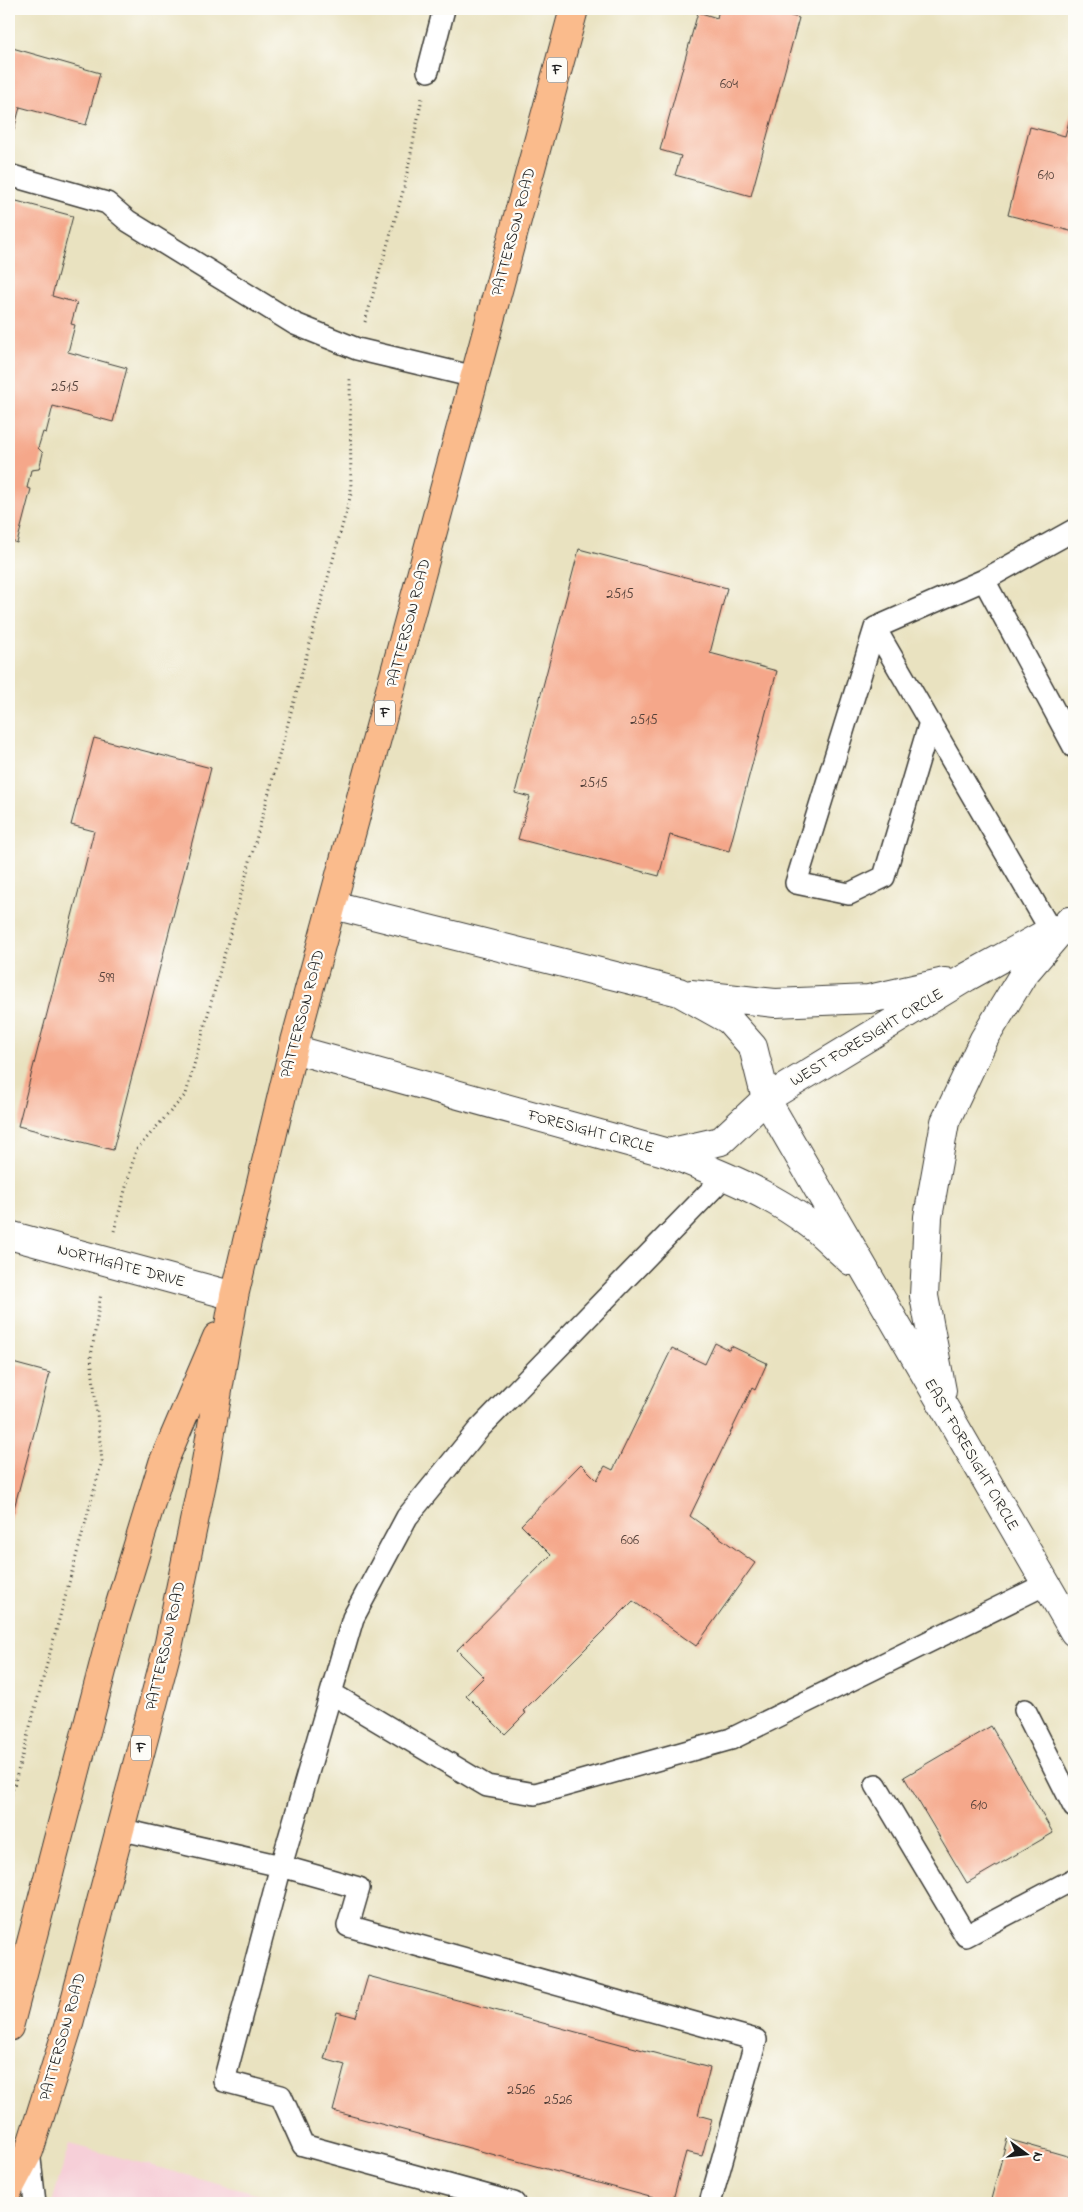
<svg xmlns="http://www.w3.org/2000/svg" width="1083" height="2212" font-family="'Indie Flower',sans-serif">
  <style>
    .built { fill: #f6cfd8 }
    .building { fill: #f5a78a }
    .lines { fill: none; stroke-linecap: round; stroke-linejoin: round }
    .service-casing { stroke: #3b3a35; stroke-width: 24 }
    .minor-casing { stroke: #3b3a35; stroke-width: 30 }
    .primary-casing { stroke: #3b3a35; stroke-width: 30 }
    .path { stroke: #3b3a35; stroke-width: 3; stroke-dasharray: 1 4; stroke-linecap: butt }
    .service { stroke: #fff; stroke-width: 21 }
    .minor { stroke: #fff; stroke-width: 28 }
    .primary { stroke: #fabb8c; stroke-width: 28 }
    .labels { text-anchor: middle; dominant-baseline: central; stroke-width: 4.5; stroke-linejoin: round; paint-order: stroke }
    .number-label { font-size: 14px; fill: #523f38 }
    .shield { fill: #fdfcf7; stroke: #605f5e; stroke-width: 1 }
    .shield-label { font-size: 15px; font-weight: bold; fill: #1c1c1c }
    .street-label { font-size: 16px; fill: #1c1c1c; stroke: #fdfcf7 }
  </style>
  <rect width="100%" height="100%" fill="#fdfcf7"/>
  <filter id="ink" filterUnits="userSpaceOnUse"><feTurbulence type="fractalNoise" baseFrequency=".02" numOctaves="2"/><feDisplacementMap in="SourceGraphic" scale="10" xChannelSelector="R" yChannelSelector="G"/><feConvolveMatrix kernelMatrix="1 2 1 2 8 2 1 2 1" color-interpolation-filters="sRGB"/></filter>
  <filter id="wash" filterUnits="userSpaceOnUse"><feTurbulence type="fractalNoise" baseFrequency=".0096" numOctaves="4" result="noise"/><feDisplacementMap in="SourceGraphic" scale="20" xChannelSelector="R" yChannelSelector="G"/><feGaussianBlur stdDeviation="1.12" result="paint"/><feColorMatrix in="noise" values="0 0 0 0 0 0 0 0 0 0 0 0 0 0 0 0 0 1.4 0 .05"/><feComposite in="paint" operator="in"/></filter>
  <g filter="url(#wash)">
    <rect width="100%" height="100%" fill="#e9e2c0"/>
    <path class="built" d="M69,2144L294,2203H52Z"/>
    <g id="blocks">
      <path class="building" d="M719,9H765L799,18L751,196L675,175L681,156L660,150L698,12L717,18Z
        M9,47L100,73L86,125L20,107L12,137L9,136Z
        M1074,103V232L1008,215L1030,127L1065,136Z
        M9,199L73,216L52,296L77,303L71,324L75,325L68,352L127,368L113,422L53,406L46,433L43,432L38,448L43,453L39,469L31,470L27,488L31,489L17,543L9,540Z
        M579,549L727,588L710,653L777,671L729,851L670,835L659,876L518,839L530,797L515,793Z
        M94,738L211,768L113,1150L18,1126L94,831L71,825Z
        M715,1343L729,1350L731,1346L767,1363L755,1390L752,1388L690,1516L755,1563L696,1646L633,1601L523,1711L526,1713L505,1734L466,1695L484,1677L457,1650L551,1555L521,1525L581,1464L597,1480L605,1466L613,1470L672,1348L705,1364Z
        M9,1362L50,1373L9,1527Z
        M991,1726L1053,1833L967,1883L904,1777Z
        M368,1976L710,2068L698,2115L712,2119L702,2156L686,2152L672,2203L333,2111L345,2065L324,2059L337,2012L356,2017Z
        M1007,2139L1074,2158V2203H990Z"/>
    </g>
  </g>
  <g filter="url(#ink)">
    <use href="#blocks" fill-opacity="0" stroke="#3b3a35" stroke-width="1"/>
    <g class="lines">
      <defs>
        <path id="service" d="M428,71L444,9
          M9,175L107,203L128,221L295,324L357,349L475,377
          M984,580L1074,747
          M875,628L984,580L1074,530
          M930,722L884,877L849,894L796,883L875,628L1051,931
          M725,1176L479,1429L407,1517L353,1618L331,1693L487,1786L535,1794L731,1739L1046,1584
          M331,1693L281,1866L224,2081L281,2096L303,2145L514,2203
          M1025,1710L1074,1807
          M876,1785L966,1936L1074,1879
          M119,1829L281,1866L359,1888L348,1926L756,2040L710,2203
          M29,2151L35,2203"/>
        <path id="minor" d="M333,905L679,992L729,1020L753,1047L766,1099L1074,1632
          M691,994L775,1003L869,999L945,982
          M293,1049L668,1153C716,1172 770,1193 811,1225C825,1236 837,1249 851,1261
          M668,1153L721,1141L766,1099L967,977L1054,929
          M9,1235L234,1296
          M942,1391L924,1296L928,1217L945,1122L984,1039L1023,975L1069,921"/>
        <path id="primary" d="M9,2027L116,1617L163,1463L217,1337
          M9,2189L29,2151L68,2027L169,1643L204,1473L234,1296L293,1049L574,9"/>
      </defs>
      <use href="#service" class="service-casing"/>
      <use href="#minor" class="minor-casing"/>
      <use href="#primary" class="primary-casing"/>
      <path class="path" d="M365,322L404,188L422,98
        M114,1231L136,1150L186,1094L351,494L350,376
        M9,1804L102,1461L91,1357L101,1293"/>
      <use href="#service" class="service"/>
      <use href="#minor" class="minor"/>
      <use href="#primary" class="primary"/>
    </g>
  </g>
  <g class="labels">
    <g class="number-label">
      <text x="729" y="84">604</text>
      <text x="1046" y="175">610</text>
      <text x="65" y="387">2515</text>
      <text x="620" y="594">2515</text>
      <text x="644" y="720">2515</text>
      <text x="594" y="783">2515</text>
      <text x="106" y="978">599</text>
      <text x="630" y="1540">606</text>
      <text x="979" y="1805">610</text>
      <text x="521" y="2090">2526</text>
      <text x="558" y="2100">2526</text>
    </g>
    <g class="shield">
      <rect x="547" y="57.5" width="20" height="25" rx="4"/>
      <rect x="375" y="700.5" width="20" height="25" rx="4"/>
      <rect x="131" y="1735.5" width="20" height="25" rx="4"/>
    </g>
    <g class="shield-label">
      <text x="557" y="70">F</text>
      <text x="385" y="713">F</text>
      <text x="141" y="1748">F</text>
    </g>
    <g class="street-label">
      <text transform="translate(514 232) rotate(-75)">PATTERSON ROAD</text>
      <text transform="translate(409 623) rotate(-75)">PATTERSON ROAD</text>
      <text transform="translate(303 1014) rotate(-75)">PATTERSON ROAD</text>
      <text transform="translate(867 1038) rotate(-31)">WEST FORESIGHT CIRCLE</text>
      <text transform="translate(591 1132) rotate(15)">FORESIGHT CIRCLE</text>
      <text transform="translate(121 1266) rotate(15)">NORTHGATE DRIVE</text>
      <text transform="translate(971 1455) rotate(60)">EAST FORESIGHT CIRCLE</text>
      <text transform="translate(166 1646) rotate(-77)">PATTERSON ROAD</text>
      <text transform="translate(63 2037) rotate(-74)">PATTERSON ROAD</text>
    </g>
  </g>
  <rect width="1083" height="2212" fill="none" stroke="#fdfcf7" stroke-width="30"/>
  <g transform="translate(1026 2154) rotate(105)" stroke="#fdfcf7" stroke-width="4" paint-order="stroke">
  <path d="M0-4L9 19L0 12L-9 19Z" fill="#1c1c1c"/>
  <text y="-8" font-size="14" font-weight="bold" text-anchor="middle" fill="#1c1c1c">N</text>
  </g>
</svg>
